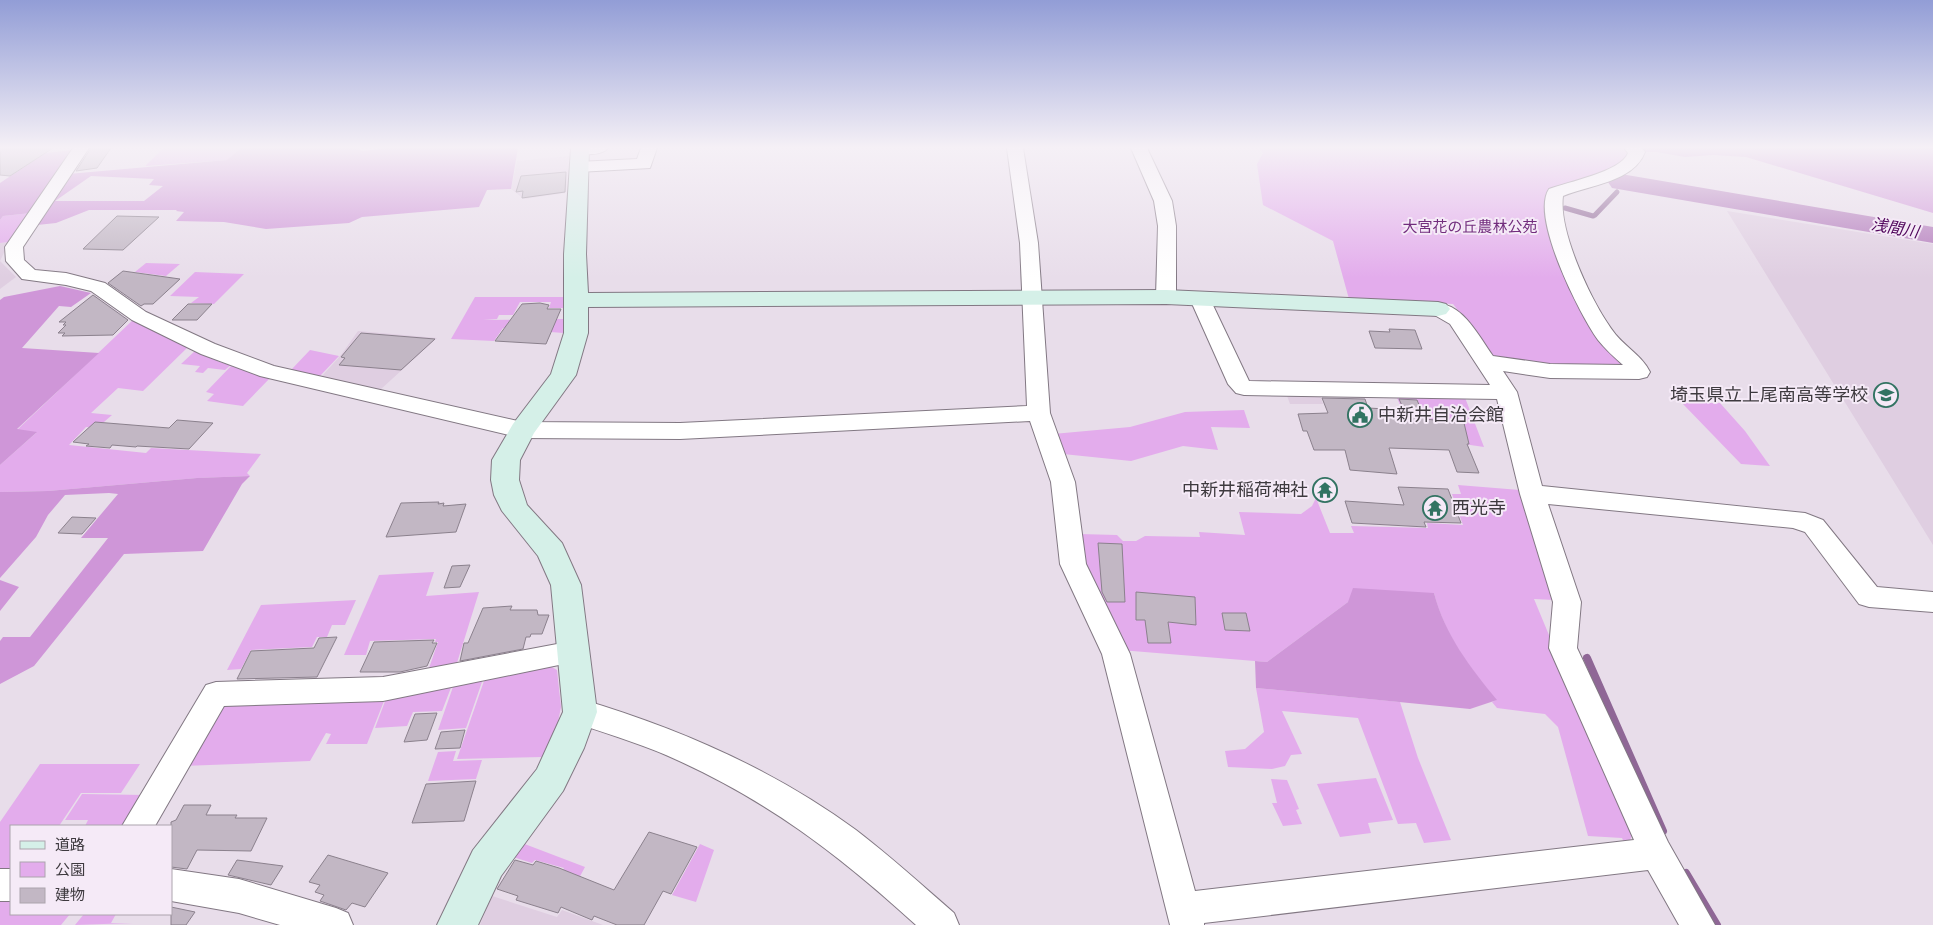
<svg xmlns="http://www.w3.org/2000/svg" width="1933" height="925" font-family="Karla,'Noto Sans JP',sans-serif">
  <style>
    .built { fill: #dfcee1 }
    .green { fill: #e3acec }
    .forest { fill: #cf96d8; fill-rule: evenodd }
    .lines { fill: none; stroke-linecap: round; stroke-linejoin: round }
    .stream-far1 { stroke: #8f6796; stroke-width: 5 }
    .stream { stroke: #8f6796; stroke-width: 8 }
    .river { fill: #b27abb; fill-rule: evenodd }
    .building { fill: #c2b7c4; stroke: #8b818d }
    .street-casing { stroke: #827883; stroke-width: 2 }
    .secondary-casing { stroke: #827883; stroke-width: 2 }
    .street { fill: #fff; fill-rule: evenodd }
    .secondary { fill: #d5f0e8; fill-rule: evenodd }
    .labels { text-anchor: middle; dominant-baseline: central; stroke-width: 4; stroke-linejoin: round; paint-order: stroke }
    .far-park-label { font-size: 15px; fill: #722d7d; stroke: #f5eaf7 }
    .far-water-label { font-size: 16px; font-style: italic; fill: #4f045a; stroke: #f5eaf7 }
    .poi-label { font-size: 18px; fill: #3e3a3f; stroke: #f5eaf7; text-anchor: end }
  </style>
  <rect width="100%" height="100%" fill="#e8ddea"/>
  <path class="built" d="M569,156L566,193L524,199L511,189L517,161Z
    M1727,211L1933,244V545Z
    M9,242L0,261L16,277L0,289V243Z
    M358,331L437,338L380,390L321,377L341,355Z
    M1286,393H1319L1323,404H1290Z
    M492,896L557,917L562,910L603,925H480Z"/>
  <path class="green" d="M164,148H241L228,160L145,166Z
    M1259,148H1631L1627,164L1551,190L1546,207L1626,364L1623,369L1496,359L1453,304L1349,299L1333,241L1263,205L1257,164L1263,153Z
    M31,213L9,242L0,243V220L3,216Z
    M146,263L180,264L166,276L135,272Z
    M195,272L244,274L214,304L191,303L199,297L170,296Z
    M475,297H564L563,308H549L551,302H520L513,315H499L497,319L483,320L564,319L563,333L503,328L494,341L451,339Z
    M134,319L188,347L143,391L118,388L91,413L112,415L97,428L86,427L69,445L146,453L151,448L261,454L247,473L250,476L197,478L48,491L0,492V465L36,433L17,430Z
    M196,350L222,363L232,364L225,370L208,368L203,373L195,372L200,366L181,364Z
    M310,350L339,356L320,376L291,370Z
    M231,366L271,377L243,406L207,401L214,394L206,392Z
    M1396,395H1464L1484,447L1423,438L1411,433Z
    M1682,403H1720L1745,431L1770,466L1741,464Z
    M1244,410L1250,428L1211,427L1218,450L1183,446L1131,461L1063,454L1053,434L1130,427L1185,412Z
    M1458,485L1520,490L1554,600L1534,599L1632,835L1627,849L1622,838L1588,836L1558,727L1545,714L1497,708L1492,702L1496,700C1469,666 1445,636 1434,593L1348,602L1267,662L1120,650L1079,563V534L1117,535L1123,541H1136L1145,536L1200,537L1199,532L1245,535L1239,512L1301,514L1312,506L1316,498L1330,533H1354L1351,526L1428,528L1427,523L1463,525L1452,494H1461Z
    M434,572L426,596L479,592L456,666L428,671L438,642H435L436,639L370,641L366,655H344L379,575Z
    M356,600L345,625H332L327,637H317L312,647L251,650L241,669L227,670L261,605Z
    M550,666L557,670L561,707L558,722L543,757L457,759L485,678Z
    M483,679L466,728L438,730L454,684Z
    M452,685L442,711L413,712L407,726L375,728L387,696Z
    M1256,688L1400,702L1418,758L1451,840L1424,843L1416,823L1398,824L1358,718L1282,711L1302,754L1291,755L1285,766L1272,769L1228,767L1225,751L1245,749L1264,732Z
    M386,696L367,744H326L331,734L326,733L310,761L183,766L215,712L227,705Z
    M456,751L453,761L482,760L476,779L428,781L438,752Z
    M40,764H140L121,793H81L59,826H11V874H0V822Z
    M1376,778L1393,820L1368,823L1371,833L1340,837L1317,784Z
    M1271,779L1287,780L1299,809L1296,810L1302,824L1283,826L1272,803H1277Z
    M82,794L144,795L125,826H85L88,820H65Z
    M522,843L585,867L570,895L546,900L564,868L535,860L532,863L513,857Z
    M700,844L714,850L696,902L672,895Z
    M0,895H11V914H70L61,925H0Z
    M84,914H116L111,923H133L75,925Z"/>
  <path class="forest" d="M241,148H355L363,151L386,148H518L511,189L487,190L479,207L362,217L349,223L266,229L224,222L176,221L184,212L176,211L177,210H89L56,223L37,225L68,174L227,160ZM91,176L154,179L149,185L163,186L144,201H55Z
    M1632,148H1933V213L1746,157L1713,155L1685,157L1656,152H1637Z
    M73,150L31,213L3,216L0,220V183L45,153Z
    M60,286L91,293L71,307L59,306L22,348L99,353L17,429L37,432L0,465V300L4,297Z
    M250,476L242,484L203,551L124,554L34,666L0,684V641L3,637H30L108,538H81L118,494L109,493L65,495L48,515L36,537L0,578V492L48,491L197,478Z
    M0,580L19,587L0,611Z
    M1353,588L1434,593C1445,635 1470,667 1497,700L1470,709L1256,688L1255,661L1267,662L1348,602Z"/>
  <g class="lines">
    <path class="stream-far1" d="M1565,208L1593,216
      M1595,215L1617,192"/>
    <path class="stream" d="M1587,658L1663,831
      M1686,873L1717,925"/>
    <path class="river" d="M1621,174L1933,227V243L1612,188L1608,182L1612,176Z"/>
  </g>
  <path class="building" d="M0,148H53L10,176L0,175Z
    M91,148H111L97,168L76,171Z
    M566,172L565,192L522,198L523,191L516,192L521,176Z
    M117,216L159,217L123,250L83,249Z
    M123,271L180,279L153,304H144L141,306L108,283Z
    M93,295L128,320L113,335L62,336L65,333H58L66,325H63L66,322H59Z
    M540,303L549,305L547,309H561L546,344L495,341L522,304Z
    M188,304H212L197,320H172Z
    M1389,329L1415,330L1422,349L1375,348L1369,331L1390,332Z
    M361,333L435,339L401,370L339,365L345,358L341,357Z
    M1322,398L1365,399L1368,408L1404,410L1399,399L1417,400L1425,419L1464,423L1469,444H1467L1479,473L1457,472L1449,450L1389,448L1397,474L1350,470L1345,450H1314L1307,431H1303L1298,414L1328,413Z
    M177,420L213,423L189,449L137,446L136,447L112,445L110,448L86,446L89,444L73,442L95,422L169,428Z
    M1398,487L1448,489L1461,523L1424,522L1426,527L1352,523L1345,501L1404,505Z
    M439,502L438,504L444,503L443,506L466,504L456,532L386,537L401,503Z
    M72,517L96,518L82,534L58,533Z
    M1098,543L1122,544L1125,602H1107L1102,592Z
    M470,565L460,587L444,588L452,566Z
    M1136,592L1195,597L1196,625L1168,622L1171,643H1148L1145,620H1136Z
    M512,606L510,610H537L538,615H549L542,634H531L530,637H526L523,649L460,661L464,643H468L483,608Z
    M1222,613H1246L1250,631L1225,630Z
    M337,637L317,677L237,679L251,651L314,648L319,638Z
    M434,640L432,643H437L427,666L400,672H360L374,642Z
    M437,713L427,740L404,742L415,714Z
    M465,730L460,748L435,749L441,732Z
    M476,781L464,821L412,823L426,784Z
    M184,805H211L206,815H237L235,818H267L251,851L197,850L187,869L171,867V822L176,820Z
    M649,832L697,847L671,894L663,891L644,925H617L594,916L592,920L561,907L558,913L516,900L518,896L497,889L515,860L533,865L536,861L559,868L614,890Z
    M328,855L388,873L365,907L352,903L346,910L320,901L324,895L315,892L320,885L309,882Z
    M237,860L283,866L271,885L228,875Z
    M171,907L195,912L186,925H171Z"/>
  <g class="lines">
    <defs>
      <path id="street" d="M73,148H89L23,247L24,260L35,270L66,273L105,283L146,312L215,344L274,366L522,422L680,423L1027,406L1020,243L1007,148H1023L1038,243L1050,413L1075,482L1086,564L1130,654L1195,891L1634,840L1549,648L1553,602L1520,494L1497,399L1244,395L1236,393L1228,384L1190,299L1193,295H1207L1210,299L1249,381L1490,385L1450,324L1431,313L1428,309L1431,305C1460,297 1479,337 1493,356L1550,364L1623,365C1614,357 1605,349 1598,340C1580,315 1530,217 1549,189C1567,182 1621,172 1628,153L1624,148H1642L1645,152C1634,182 1589,185 1563,196C1558,232 1593,306 1616,335C1627,348 1642,356 1650,372L1647,377L1639,379L1550,378L1503,371L1517,392L1542,486L1805,513L1823,520L1877,587L1933,592V612L1869,607L1859,604L1805,532L1793,528L1548,504L1581,602L1577,648L1668,842L1715,925H1679L1648,870L1204,923V925H1170L1102,654L1060,564L1051,482L1030,421L680,439L522,438L260,376L201,354L132,320L91,291L66,285L22,279L6,261L5,247Z
        M573,148H608C602,156 583,155 574,152Z
        M641,148H657L650,168L578,172L572,171L570,167L572,163L578,162L637,159Z
        M1131,148H1147L1172,201L1176,226V297L1173,301H1159L1156,297L1158,226L1154,201Z
        M573,641L583,644L587,652L583,660L383,701L224,706L155,826H122L206,685L216,682L383,677Z
        M580,699C678,728 773,769 856,830C890,856 922,885 954,913L959,925H916C836,852 766,799 666,755C635,742 602,732 570,721L565,712L570,703Z
        M0,869H11V901H0Z
        M171,869L239,879L336,908L348,913L353,925H280L239,913L171,901Z"/>
      <path id="secondary" d="M571,148H589L586,254L588,293L1166,290L1438,302L1446,304L1450,309L1446,314L1438,316L1166,304L588,307V333L576,375L534,433L520,460L519,480L527,505L562,543L581,585L597,712L584,748L563,791L501,876L478,925H437L473,850L537,769L563,712L551,585L538,556L502,511L494,495L491,480L492,460L513,424L551,374L564,333V254Z"/>
    </defs>
    <use href="#street" class="street-casing"/>
    <use href="#secondary" class="secondary-casing"/>
    <use href="#street" class="street"/>
    <use href="#secondary" class="secondary"/>
  </g>
  <linearGradient id="sky" x2="0" y2="1"><stop stop-color="#929dd6"/><stop offset="0.53" stop-color="#f5f0f6"/><stop offset="1" stop-color="#f5f0f6" stop-opacity="0"/></linearGradient>
  <rect width="1933" height="278" fill="url(#sky)"/>
  <defs>
    <symbol id="school-ring" viewBox="-11 -11 22 22"><circle r="9.5" fill="#f5eaf7" stroke="#327362" stroke-width="1.5"/><path d="M0-5L7-2L0 1L-7-2ZM-4 1L0 2.5L4 1V4Q0 6-4 4Z" fill="#327362"/></symbol>
    <symbol id="civic-ring" viewBox="-11 -11 22 22"><circle r="9.5" fill="#f5eaf7" stroke="#327362" stroke-width="1.5"/><path d="M-.6-6.5H3V-4.5H.6V-3L4-1V1h2V6H-6V1h2V-1L-.6-3ZM-1.2 2.5V6h2.4V2.5Z" fill="#327362"/></symbol>
    <symbol id="temple-ring" viewBox="-11 -11 22 22"><circle r="9.5" fill="#f5eaf7" stroke="#327362" stroke-width="1.5"/><path d="M0-6L5-2H3V0L6.5 2.5H4V6H1.5V3h-3V6H-4V2.5H-6.5L-3 0V-2H-5Z" fill="#327362"/></symbol>
  </defs>
  <g fill-rule="evenodd">
    <use href="#school-ring" x="1872" y="381" width="28" height="28"/>
    <use href="#civic-ring" x="1346" y="401" width="28" height="28"/>
    <use href="#temple-ring" x="1311" y="476" width="28" height="28"/>
    <use href="#temple-ring" x="1421" y="494" width="28" height="28"/>
  </g>
  <g class="labels">
    <g class="far-park-label">
      <text x="1470" y="227">大宮花の丘農林公苑</text>
    </g>
    <g class="far-water-label">
      <text transform="translate(1895 228) rotate(10)">浅間川</text>
    </g>
    <g class="poi-label">
      <text x="1868" y="395">埼玉県立上尾南高等学校</text>
      <text x="1378" y="415" text-anchor="start">中新井自治会館</text>
      <text x="1308" y="490">中新井稲荷神社</text>
      <text x="1452" y="508" text-anchor="start">西光寺</text>
    </g>
  </g>
  <rect x="10" y="825" width="162" height="90" fill="#f5eaf7" stroke="#aca4ad"/>
  <rect x="20" y="841" width="25" height="8" fill="#d5f0e8" stroke="#aca4ad"/>
  <text x="55" y="850" font-size="15" fill="#3e3a3f">道路</text>
  <rect x="20" y="862" width="25" height="15" fill="#e3acec" stroke="#aca4ad"/>
  <text x="55" y="875" font-size="15" fill="#3e3a3f">公園</text>
  <rect x="20" y="888" width="25" height="15" fill="#c2b7c4" stroke="#aca4ad"/>
  <text x="55" y="900" font-size="15" fill="#3e3a3f">建物</text>
</svg>
